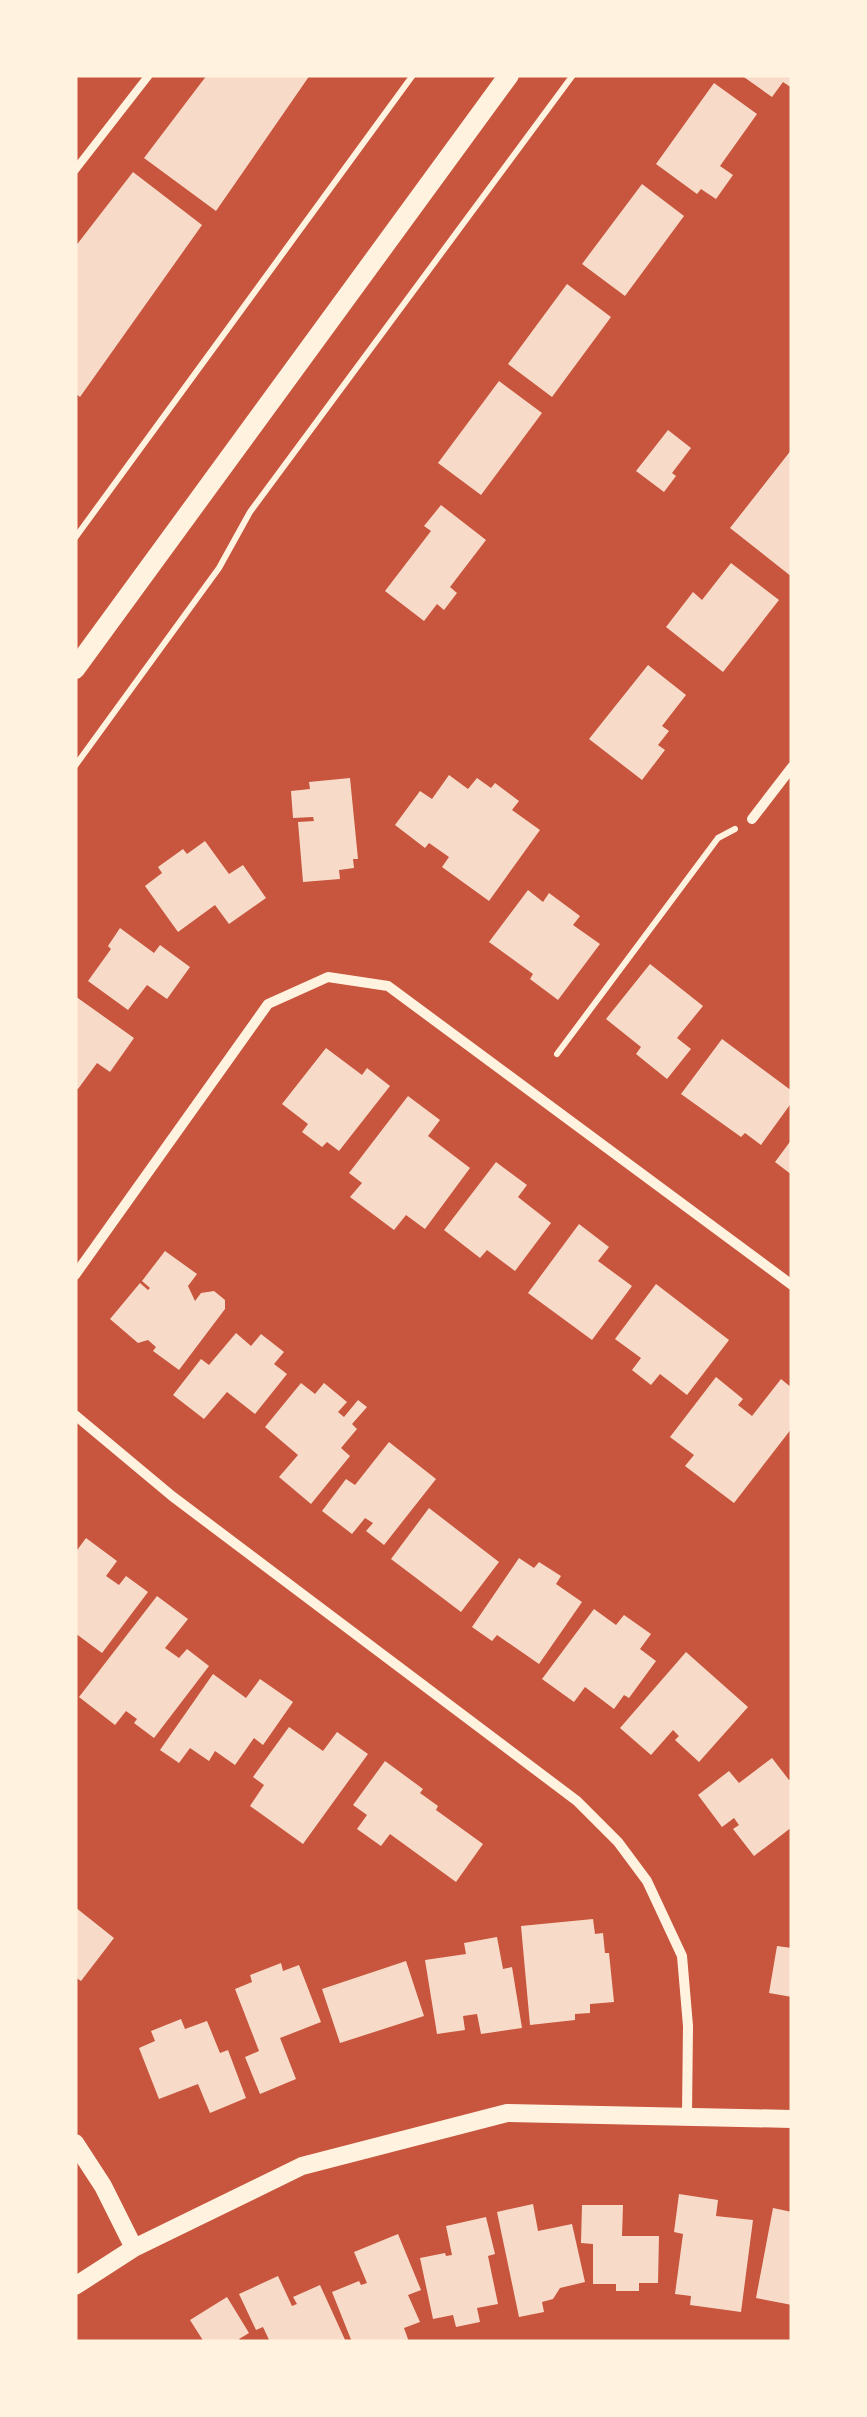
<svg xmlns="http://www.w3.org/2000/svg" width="867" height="2417" font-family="'Public Sans',sans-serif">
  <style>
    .building { fill: #f7dbc8 }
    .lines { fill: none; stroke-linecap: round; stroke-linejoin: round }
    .path { stroke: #fff3e0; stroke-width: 6 }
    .service { stroke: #fff3e0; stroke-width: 8 }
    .minor { stroke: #fff3e0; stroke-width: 10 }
    .tertiary { stroke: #fff3e0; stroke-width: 18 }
    .secondary { stroke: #fff3e0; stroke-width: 20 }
  </style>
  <rect width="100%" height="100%" fill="#c8553d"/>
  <path class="building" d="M207,75H310L216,211L144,158Z
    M741,75H792V88L783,82L772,97Z
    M714,83L757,114L720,166L733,175L716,199L701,189L697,194L656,164Z
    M133,172L202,225L80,397L75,393V247Z
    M642,184L684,216L625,296L582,264Z
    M567,284L611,317L552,397L508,364Z
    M499,381L542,413L481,495L438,463Z
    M668,430L691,448L672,473L676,476L664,492L636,471Z
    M792,449V577L730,528Z
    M441,505L486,540L450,587L457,593L444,610L437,604L424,621L385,591L431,531L424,526Z
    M731,563L779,600L723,672L666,627L693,592L702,600Z
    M648,665L686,695L662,726L669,731L658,745L665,750L642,780L589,739Z
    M449,775L468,789L477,778L491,788L495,783L519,801L512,810L540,830L489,901L442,867L449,857L429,843L425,848L395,825L420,791L432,799Z
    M350,778L358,859H353L354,868L339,870L340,879L303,882L298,822L314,821L313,817L293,818L291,791L310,789L309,782Z
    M205,841L229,874L243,865L266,898L229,924L215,905L178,932L145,886L162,873L158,867L183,849L187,854Z
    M528,890L543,902L549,893L580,916L573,925L600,944L558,1000L530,979L533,974L489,942Z
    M120,928L154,953L160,945L190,967L167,999L147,985L128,1010L88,981L111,949L108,946Z
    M650,964L703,1006L677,1038L691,1049L667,1079L636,1054L641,1047L606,1019Z
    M75,996L134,1038L110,1072L97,1063L78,1089L75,1087Z
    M722,1039L792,1091V1102L761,1145L745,1133L741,1137L681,1094Z
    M326,1048L362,1075L367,1068L390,1086L339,1151L327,1142L322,1147L302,1132L308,1124L282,1104Z
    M408,1096L440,1120L428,1136L470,1168L425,1229L406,1215L394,1230L350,1197L362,1183L349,1173Z
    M792,1139V1175L775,1162Z
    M496,1162L527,1185L518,1197L551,1223L515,1271L487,1250L480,1258L444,1230Z
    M579,1224L609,1247L598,1261L632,1286L592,1340L528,1293Z
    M165,1251L197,1274L188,1286L195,1301L201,1293L214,1291L225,1300V1309L179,1370L153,1351L156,1347L148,1340L138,1343L110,1319L140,1283L148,1290L150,1288L142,1281Z
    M656,1284L729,1340L687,1395L660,1374L651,1385L632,1370L641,1358L615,1339Z
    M236,1333L251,1346L261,1334L284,1352L274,1364L287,1374L255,1414L227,1392L204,1419L173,1395L201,1359L209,1365Z
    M716,1377L743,1399L738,1405L752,1416L781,1379L792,1388V1428L734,1503L685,1466L694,1455L670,1437Z
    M301,1383L315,1394L324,1383L347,1402L338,1412L344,1417L358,1400L367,1407L352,1424L357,1429L341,1448L350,1456L311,1504L279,1477L298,1455L265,1427Z
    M389,1442L436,1479L384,1545L366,1531L373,1523L365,1518L352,1534L322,1511L346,1479L355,1485Z
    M429,1508L499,1562L461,1612L391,1559Z
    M86,1538L117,1561L106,1576L119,1585L126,1576L148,1592L102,1653L75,1633V1553Z
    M519,1558L534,1568L539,1562L561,1576L556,1584L582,1602L539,1664L497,1635L492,1641L472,1627Z
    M157,1596L188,1619L165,1648L179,1658L187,1649L209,1666L154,1738L134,1723L137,1719L126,1711L115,1725L79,1697Z
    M594,1609L616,1625L624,1615L651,1634L640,1649L656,1661L629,1698L624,1695L614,1709L585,1687L574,1702L542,1679Z
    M686,1652L748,1707L699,1762L675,1740L679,1736L673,1730L651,1755L620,1728Z
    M213,1674L246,1698L260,1679L293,1702L263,1745L254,1738L235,1765L215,1751L209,1761L190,1748L179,1763L160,1750Z
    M289,1727L323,1751L337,1732L368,1754L303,1844L250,1806L264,1785L253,1777Z
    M772,1758L789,1780L792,1778V1827L754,1856L733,1829L739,1825L734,1818L722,1827L698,1795L729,1771L739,1783Z
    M385,1761L423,1789L420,1793L438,1806L436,1810L483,1844L456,1882L390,1834L381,1846L357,1829L367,1815L353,1805Z
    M75,1907L114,1938L81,1981L75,1977Z
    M593,1919L595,1934L603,1933L605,1953H609L614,2002L590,2004V2013L575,2014V2020L530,2025L521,1926Z
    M497,1937L503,1969L512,1967L522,2028L481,2034L477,2014L463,2016L465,2030L437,2034L425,1960L466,1954L464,1943Z
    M777,1946L792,1948V1997L769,1993Z
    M406,1961L424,2016L340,2043L322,1989Z
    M281,1963L283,1971L299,1965L321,2022L280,2038L296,2079L260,2094L245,2057L259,2051L235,1989L252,1982L250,1975Z
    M181,2019L185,2029L207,2021L220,2053L228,2050L246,2098L210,2113L198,2084L159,2099L139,2048L155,2041L151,2031Z
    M679,2194L718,2200L716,2216L753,2220L741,2312L690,2305L691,2296L675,2294L683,2234L674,2232Z
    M533,2204L538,2231L572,2224L585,2282L560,2288L553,2299L542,2302L544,2312L519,2317L497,2212Z
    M582,2205H623L622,2236H659L658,2283H639V2291H616V2284H593V2244L581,2243Z
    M773,2208L792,2212V2305L756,2298Z
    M486,2217L495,2254L488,2256L498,2304L477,2308L480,2322L456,2327L453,2315L433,2319L420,2258L445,2253L446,2256L452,2255L446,2226Z
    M398,2234L421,2290L408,2295L420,2322L404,2328L408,2339L406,2342H352L332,2292L359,2281L361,2285L367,2283L354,2252Z
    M278,2276L292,2306L297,2304L293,2297L320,2285L346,2342H270L263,2327L256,2330L239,2294Z
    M227,2297L249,2333L239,2339L241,2342H204L190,2320Z"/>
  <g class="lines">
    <path class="path" d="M75,538L413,75
      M75,766L219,568L250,512L573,75
      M557,1054L718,838L735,829"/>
    <path class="service" d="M75,170L149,75"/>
    <path class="minor" d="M752,819L792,767
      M75,1275L268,1004L328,977L388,986L792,1285
      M75,1415L172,1496L577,1801L618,1842L647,1881L682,1956L688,2026L687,2115"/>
    <path class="tertiary" d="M75,2143L103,2186L134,2248
      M75,2286L134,2248L302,2166L507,2113L792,2119"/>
    <path class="secondary" d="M75,669L509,75"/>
  </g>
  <rect width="867" height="2417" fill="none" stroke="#fff3e0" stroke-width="155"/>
</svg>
